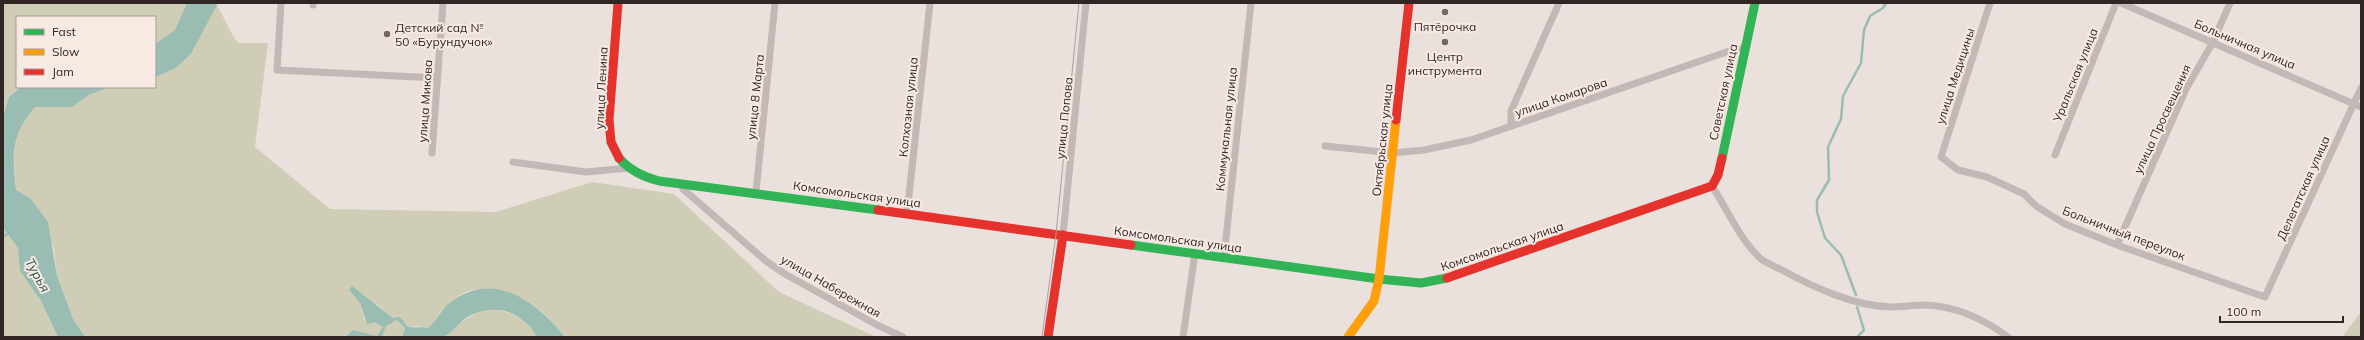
<svg xmlns="http://www.w3.org/2000/svg" width="2364" height="340" font-family="Mulish,sans-serif">
  <style>
    .green { fill: #d0cdb6 }
    .water { fill: #99bcb3 }
    .lines { fill: none; stroke-linecap: round; stroke-linejoin: round }
    .stream { stroke: #99bcb3; stroke-width: 2.5 }
    .street { stroke: #c2b8b6; stroke-width: 7 }
    .fast { stroke: #30b455; stroke-width: 9 }
    .slow { stroke: #ff9f0a; stroke-width: 9 }
    .jam { stroke: #e5322d; stroke-width: 9 }
    .tram { stroke: #aaa2a0; stroke-width: 1 }
    .poi-dot { fill: #726765; stroke: #f8e9e2; stroke-width: 1.5 }
    .labels { text-anchor: middle; dominant-baseline: central; stroke-width: 4; stroke-linejoin: round; paint-order: stroke }
    .poi-label { font-size: 12px; fill: #322625; stroke: #f8e9e2 }
    .street-label { font-size: 12px; fill: #322625; stroke: #f8e9e2 }
    .water-label { font-size: 13px; font-style: italic; fill: #1c534a; stroke: #f8e9e2 }
  </style>
  <rect width="100%" height="100%" fill="#eae0dc"/>
  <path class="green" d="M3,3H187L175,30L155,44V17H17V87H21L9,97L3,117Z
    M217,5L234,38L239,43H268L255,147L330,209L496,212L592,182L674,194L779,292L876,337H565C544,311 522,290 487,289C480,289 470,289 464,293C458,297 449,303 444,308C437,316 438,322 427,328L419,326L409,327L407,324L393,318L378,305L349,290L360,303L365,321L374,322L383,327L380,335L374,337L353,330L345,337H85L73,319L57,276L54,249L30,198L16,190C13,153 11,137 35,107H72L89,95L110,87H155V77L176,68L191,54Z
    M3,228L18,248L20,271L41,301L58,337H3Z
    M488,309C510,311 526,316 537,337H443C457,325 470,314 488,309Z
    M2361,312V337H2342Z
    M397,320L405,328L402,337H382L386,326Z"/>
  <path class="water" d="M187,3H218L191,54L176,68L155,77V44L175,30Z
    M21,87H110L89,95L72,107H35C11,136 12,154 16,190L30,198L48,222L57,276L73,319L85,337H58L41,301L20,271L18,248L3,228V117L9,97Z
    M352,286L393,318L400,317C403,320 405,324 408,326C411,329 422,326 427,328C439,321 440,309 451,302C494,269 537,302 565,337H537C523,310 492,302 466,318C459,323 450,335 442,337C430,340 414,337 402,337L405,328L397,320L386,326L382,337H345L353,330L377,336L383,327L374,322L367,324L360,303L349,290Z"/>
  <g class="lines">
    <path class="stream" d="M3,236L10,233
      M1856,295L1841,255L1825,238L1817,212V200L1829,180L1828,147L1841,119L1843,96L1861,63L1864,30L1870,16L1883,8L1886,3
      M1857,337L1864,330L1857,307"/>
    <path class="street" d="M281,3L277,70L437,78
      M313,3V5
      M1990,3L1941,157L1958,170L1987,177L2024,194L2036,206L2065,224L2117,245L2265,297L2361,88
      M2121,3L2361,107
      M1511,126V111L1559,3
      M1325,146L1393,153L1424,150L1471,140L1735,49H1744
      M432,153L443,3
      M2055,155L2116,3
      M513,162L586,172L629,168
      M682,184L683,189L766,261L785,274L877,325L903,337
      M1712,186C1727,209 1740,240 1761,259C1766,263 1774,266 1780,269C1813,287 1853,306 1891,307C1902,307 1913,305 1924,305C1955,306 1984,319 2008,337
      M756,192L775,3
      M907,213L930,3
      M1063,235L1086,3
      M2117,245L2186,89L2213,42L2230,3
      M1224,257L1251,3
      M1183,337L1195,253"/>
    <path class="fast" d="M619,158C630,171 644,177 659,181L878,210
      M1722,158L1755,3
      M1131,245L1379,279L1421,283L1447,278"/>
    <path class="slow" d="M1348,337L1374,301L1379,279L1396,120"/>
    <path class="jam" d="M618,3L609,120L611,142L619,158
      M1396,120L1409,3
      M878,210L1131,245
      M1447,278L1712,186L1718,175L1722,158
      M1048,337L1063,235"/>
    <path class="tram" d="M1042,337L1056,234L1079,3"/>
  </g>
  <g class="poi-dot">
    <circle cx="1445" cy="12" r="4"/>
    <circle cx="387" cy="34" r="4"/>
    <circle cx="1445" cy="42" r="4"/>
  </g>
  <g class="labels">
    <g class="poi-label">
      <text x="1445" y="26">Пятёрочка</text>
      <text x="395" y="27" text-anchor="start">Детский сад №<tspan x="395" dy="14">50 «Бурундучок»</tspan></text>
      <text x="1445" y="56">Центр<tspan x="1445" dy="14">инструмента</tspan></text>
    </g>
    <g class="street-label">
      <text transform="translate(2245 44) rotate(23)">Больничная улица</text>
      <text transform="translate(2075 75) rotate(-68)">Уральская улица</text>
      <text transform="translate(1955 76) rotate(-72)">улица Медицины</text>
      <text transform="translate(601 88) rotate(-87)">улица Ленина</text>
      <text transform="translate(1723 92) rotate(-78)">Советская улица</text>
      <text transform="translate(755 97) rotate(-84)">улица 8 Марта</text>
      <text transform="translate(1561 97) rotate(-19)">улица Комарова</text>
      <text transform="translate(425 101) rotate(-86)">улица Микова</text>
      <text transform="translate(908 107) rotate(-84)">Колхозная улица</text>
      <text transform="translate(1064 118) rotate(-84)">улица Попова</text>
      <text transform="translate(2162 119) rotate(-65)">улица Просвещения</text>
      <text transform="translate(1226 129) rotate(-84)">Коммунальная улица</text>
      <text transform="translate(1382 140) rotate(-84)">Октябрьская улица</text>
      <text transform="translate(2303 188) rotate(-66)">Делегатская улица</text>
      <text transform="translate(857 194) rotate(8)">Комсомольская улица</text>
      <text transform="translate(2124 233) rotate(21)">Больничный переулок</text>
      <text transform="translate(1178 239) rotate(8)">Комсомольская улица</text>
      <text transform="translate(1502 246) rotate(-19)">Комсомольская улица</text>
      <text transform="translate(831 286) rotate(30)">улица Набережная</text>
    </g>
    <g class="water-label">
      <text transform="translate(38 275) rotate(61)">Турья</text>
    </g>
  </g>
  <rect width="2364" height="340" fill="none" stroke="#322625" stroke-width="8"/>
  <rect x="16" y="16" width="140" height="72" fill="#f8e9e2" stroke="#a99b96"/>
  <rect x="24" y="29" width="20" height="6" fill="#30b455" stroke="#a99b96"/>
  <text x="52" y="36" font-size="12" fill="#322625">Fast</text>
  <rect x="24" y="49" width="20" height="6" fill="#ff9f0a" stroke="#a99b96"/>
  <text x="52" y="56" font-size="12" fill="#322625">Slow</text>
  <rect x="24" y="69" width="20" height="6" fill="#e5322d" stroke="#a99b96"/>
  <text x="52" y="76" font-size="12" fill="#322625">Jam</text>
  <path d="M2220 316v6h123v-6" fill="none" stroke="#322625" stroke-width="2"/>
  <text x="2226" y="316" font-size="12" fill="#322625" stroke="#f8e9e2" stroke-width="3" paint-order="stroke">100 m</text>
</svg>
